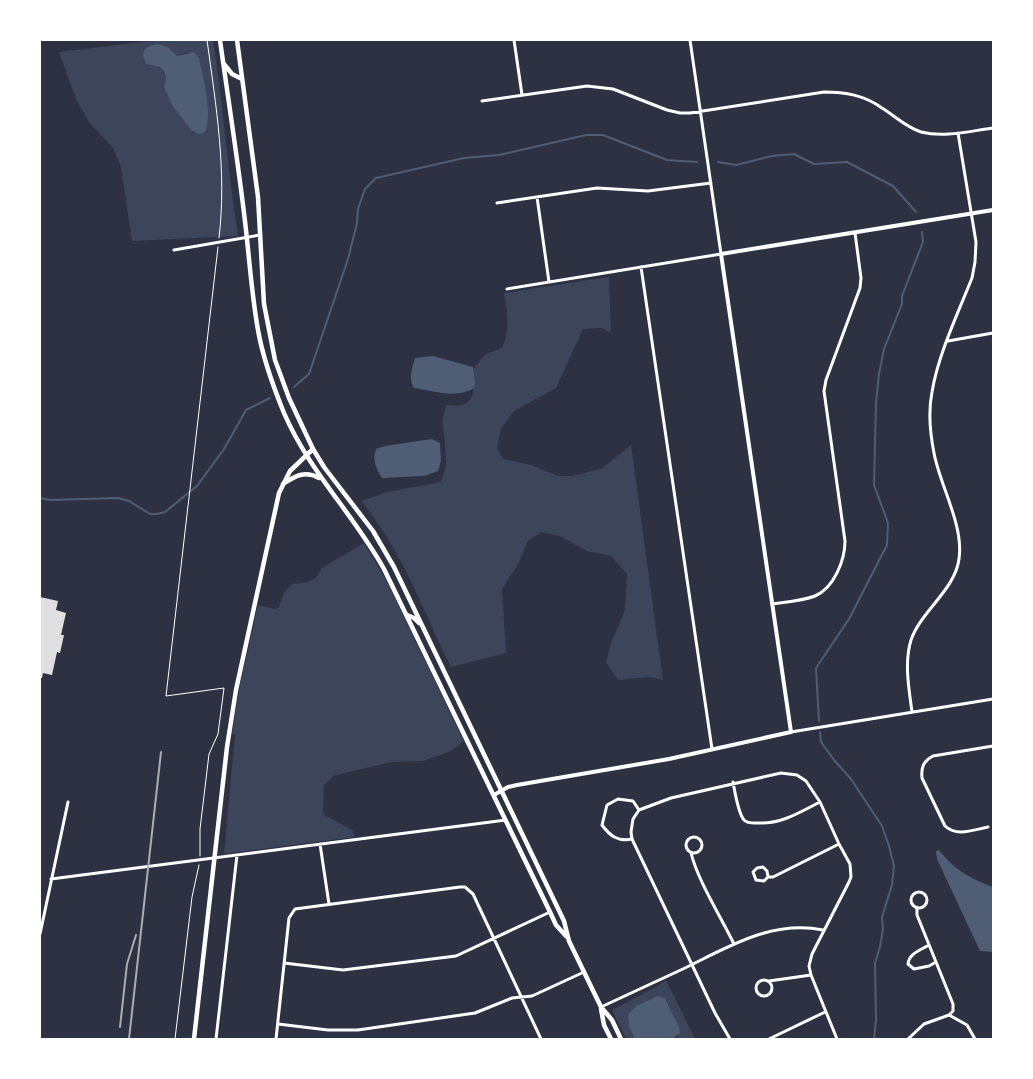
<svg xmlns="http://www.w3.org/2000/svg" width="1033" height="1079" font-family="'Work Sans',sans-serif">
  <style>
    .green { fill: #3c4559; fill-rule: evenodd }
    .water { fill: #4f5d75 }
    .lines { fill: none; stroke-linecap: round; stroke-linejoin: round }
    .stream { stroke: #4f5d75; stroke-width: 2 }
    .building { fill: #e0e0e3 }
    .path { stroke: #fff; stroke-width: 1 }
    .minor { stroke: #fff; stroke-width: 3 }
    .tertiary { stroke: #fff; stroke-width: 4 }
    .primary { stroke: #fff; stroke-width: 4.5 }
    .rail { stroke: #abadb3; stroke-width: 2 }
  </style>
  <rect width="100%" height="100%" fill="#2d3142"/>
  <path class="green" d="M158,40H213C223,105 228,171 238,236L132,241L121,167L113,148L89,122L76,99L59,52ZM168,47L177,56L188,52L199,58L207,107V126L191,130C181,117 171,105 165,90C163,83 168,77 164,71C161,66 151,65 146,64L144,59V51Z
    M609,277L611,333L602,328L583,329L556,388L514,411L501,429L497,448L503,459L531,465L558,476H572L601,469L631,445L663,680L648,677L618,680L606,662L611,643L625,610L627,574L611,556L587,551L560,536L541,532L527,542L519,563L502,589L506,653L451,667C422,610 403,551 361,501L387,492L441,482C450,464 444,444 443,424C442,418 445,411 446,405C451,405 457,406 462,405C477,402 474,380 473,369L486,354L502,348C511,330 507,312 504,293Z
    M364,543L386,580L464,741L449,752L423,761L392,762L349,772L334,776L324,785L323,814L352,830L355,837L224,854L235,734H232L239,690L258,605L276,609L279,607L284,593L292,584L308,582L316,578L322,568Z
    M666,980L695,1039H672L678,1036L680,1030L667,1001L629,1027L635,1039H626L612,1010L658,986Z"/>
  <path class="water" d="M158,44L168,47L177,56L194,52L199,58C203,77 213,114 205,132L199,134L191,130L172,105L164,87L166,77L164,71L160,67L146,64C139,50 146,46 158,44Z
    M433,356L473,367L475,383L474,388C456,399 434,391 414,388C408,378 412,369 415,358Z
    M432,439L440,443L441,461L438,471L424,476L382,478C376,468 372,460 376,449L385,446Z
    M939,850C955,870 969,878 993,887V952L980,951L937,859L936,851Z
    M658,996L665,998L679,1027L680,1033L672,1039H635L629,1027L628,1015L636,1006Z"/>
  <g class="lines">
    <path class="stream" d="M718,162L736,165L772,156L794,154L814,164L847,162L893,186L916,212
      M294,387L309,374L348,259L357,223L358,209L365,189L376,178L464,158L499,155L586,135H603L667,160L697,162
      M40,498L50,500L118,498L129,501L150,514H157L165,512L197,486L224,449L246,410L270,398
      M819,721L816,668L849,619L887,545L888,523L874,485L876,403L879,374L884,349L902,304V296L923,242L922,232
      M820,732L821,742L834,760L851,779L882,826L889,846L894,866L892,885L882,917L883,929L880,947L875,963L876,1020L874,1039"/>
  </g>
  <path class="building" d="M40,597L58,601L56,610L66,613L61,635H64L60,653L57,652L52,675L43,673L42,678H40Z"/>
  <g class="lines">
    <path class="path" d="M207,40C216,106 227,171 219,238
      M200,856V829L209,754L218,734L224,688L166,696L218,247
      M175,1039L192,897L199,865"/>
    <path class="minor" d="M514,40L522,95
      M482,101L587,86L613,89L667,110L680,113H690L824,92C845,92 864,95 882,108C895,116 906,127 921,132C944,138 970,131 993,128
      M537,197L549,282
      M497,203L597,188L648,191L711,183
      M174,250L260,235
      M641,267L712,749
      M507,289L721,254L690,40
      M948,341L993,333
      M772,604C786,602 802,601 815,596C834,588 845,560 845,541L824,391L826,380L860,288L861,278L855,233
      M912,712C909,689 904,663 911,640C921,611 955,590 959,559C964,525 940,486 934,453C930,433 928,412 932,392C938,355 958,313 972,278L975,262L976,242L958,133
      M791,732L993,699
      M733,782C735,792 738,813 744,820C748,824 754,823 759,823C782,824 800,812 820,802
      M988,827C973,830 957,837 945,826L922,778C921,768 923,761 933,756L993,746
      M686 845a8 8 0 1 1 16 0a8 8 0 1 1-16 0Z
      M632,839C618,842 610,836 602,825L607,805L618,799L633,801L639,810
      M320,844L329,904
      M691,853C698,881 721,917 734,944
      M768,877L767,871L763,867L757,868L753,872L756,880L764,881L768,877H773L839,844
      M51,879L506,820
      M911 900a8 8 0 1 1 16 0a8 8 0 1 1-16 0Z
      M917,907V915L953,1004V1011L949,1015
      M40,934L68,802
      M929,945C921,950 909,953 908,964L914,969L929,966L936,962
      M284,963L343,970L456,956L550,912
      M756 988a8 8 0 1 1 16 0a8 8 0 1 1-16 0Z
      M769,981L811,975
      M601,1007C629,994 657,981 685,968C730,946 772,920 823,930
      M949,1015L967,1025L975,1039
      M278,1024L328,1030H358L475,1013L512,998L532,996L584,972
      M216,1039L237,855
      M276,1039L289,918L295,909L460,887H465L473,894L541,1039
      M730,1039L715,1013L632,839L631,832L633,819L639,810L671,798L781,773L797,775L806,781L820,802L839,844L850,864L851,877L849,882L812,954L809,966L811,975L837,1039
      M769,1039L825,1012
      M908,1039L924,1024L949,1015"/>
    <path class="tertiary" d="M494,795L508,787L517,785L669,759L791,732L721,254L993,210"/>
    <path class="primary" d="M220,40C228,98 237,155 244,213C249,252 251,291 258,330C263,359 273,386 284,413C309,471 354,515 384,569L550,912L556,925L566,936
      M237,40L258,197L264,304L275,360L289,398L313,449L324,467L373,531L394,567L564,921L569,941L601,1007L612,1020L621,1039
      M224,64L232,74L242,79
      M283,484C295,476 305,470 319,478
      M407,615L414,618L419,623
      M601,1009L604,1025L611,1039
      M194,1039L227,747L236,690L279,493L290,471L313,449"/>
    <path class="rail" d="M120,1027L127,964L136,935
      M129,1039L161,752"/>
  </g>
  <rect width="1033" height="1079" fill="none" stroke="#ffffff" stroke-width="82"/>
</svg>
